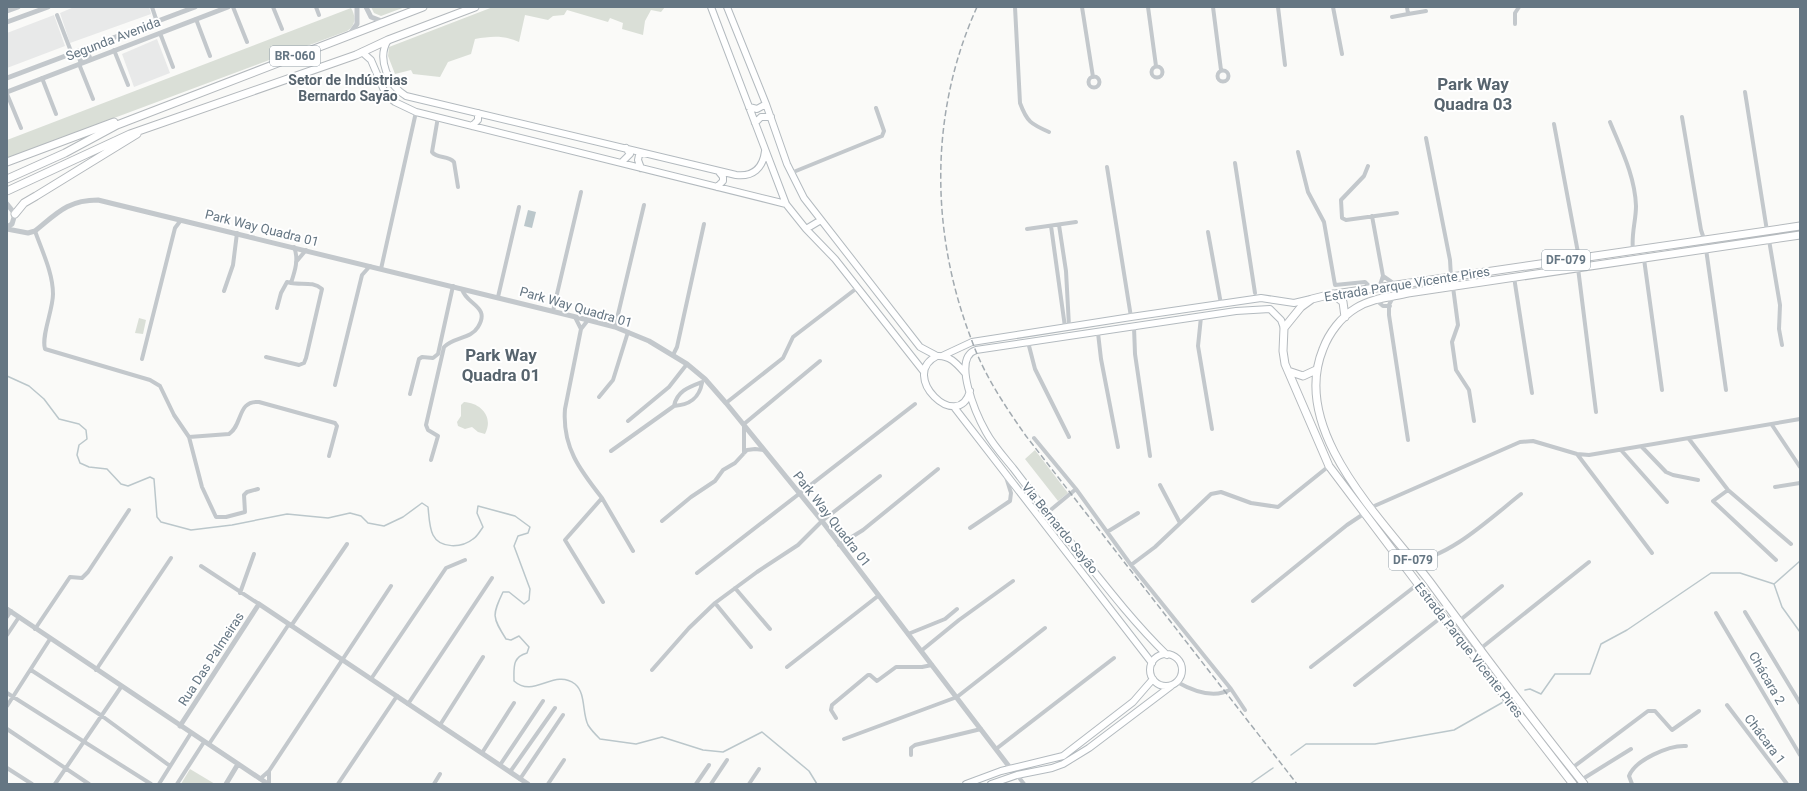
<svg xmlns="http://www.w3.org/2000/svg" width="1807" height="791" font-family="Roboto,sans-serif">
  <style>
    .built { fill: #e8e9e9 }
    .green { fill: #dadfd7 }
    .water { fill: #bbc7cb }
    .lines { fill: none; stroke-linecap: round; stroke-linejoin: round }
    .stream { stroke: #bbc7cb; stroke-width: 1.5 }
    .secondary-casing { stroke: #b3babf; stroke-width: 8 }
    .primary-casing { stroke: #b5babe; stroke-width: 9 }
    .trunk-casing { stroke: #b4b9bd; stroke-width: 9 }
    .minor { stroke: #c3c8cc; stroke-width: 4 }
    .tertiary { stroke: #c3c8cc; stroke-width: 5 }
    .secondary { stroke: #fff; stroke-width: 6 }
    .primary { stroke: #fff; stroke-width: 7 }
    .trunk { stroke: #fff; stroke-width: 7 }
    .rail { stroke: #a2aab0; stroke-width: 1.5; stroke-dasharray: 6 3; stroke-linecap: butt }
    .labels { text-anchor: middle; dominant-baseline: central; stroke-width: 4; stroke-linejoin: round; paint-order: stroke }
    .shield { fill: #fff; stroke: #939fa8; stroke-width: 1 }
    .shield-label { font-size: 12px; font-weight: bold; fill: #657683 }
    .street-label { font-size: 13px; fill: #657683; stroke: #fff }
    .neighbourhood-label { font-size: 14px; font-weight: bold; fill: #57646e; stroke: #fff }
    .district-label { font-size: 17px; font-weight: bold; fill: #57646e; stroke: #fff }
  </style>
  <rect width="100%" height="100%" fill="#fafaf8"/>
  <path class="built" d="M74,7H149L151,14L70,43L60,13Z
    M54,15L65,46L7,68V33Z
    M157,39L170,73L134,87L122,54Z"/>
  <path class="green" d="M371,7H405L381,16L374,13Z
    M493,7H665L661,12L651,10L645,21L643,35L622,29L623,23L610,18L608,22L567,10L564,15L553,16L548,20L525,15L519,42C504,35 491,36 475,39L471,54L448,62L440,77L413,74L411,70L395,74L388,56L389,47Z
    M351,8C356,16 356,26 347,31L7,158V140Z
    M139,318L146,320L143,334L135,333Z
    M464,402C481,403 494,417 485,434L478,432L472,427L465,429L458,426L457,422L461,416V405Z
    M1035,450L1068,493L1058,501L1025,459Z
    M190,769L215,784H181Z"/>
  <path class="water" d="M528,210L536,212L532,228L524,226Z"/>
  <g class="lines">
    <path class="stream" d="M7,376L29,386L44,399L59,419L79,424L86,430L87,439L79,445L77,455L80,463L89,467L107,469L121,484L128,486L150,477L154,479L157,517L161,522L191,530L232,525L287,514L328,518L350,513L361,516L368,523L384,526L403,517L422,503L428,507C429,515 429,527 433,535C440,549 462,548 473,539C477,537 480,531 483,527L477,513L478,506L515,516L530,527L528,533L518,536L514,546L530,589L529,600L524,604L509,592H503C492,615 492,617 506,639L511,640L519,636L529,647L527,653C512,657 514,668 514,681C534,699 554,668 575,684C586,693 582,713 588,725C591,730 596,735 600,739L636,744L662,737L703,750L723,752L762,732L809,771L817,784
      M1774,584L1782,607L1800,632
      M1525,690L1530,689L1541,694L1555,674H1590L1601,644L1627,630L1711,573H1740L1774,584L1800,561
      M1291,755L1306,744H1375L1454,730L1505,701
      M1250,784L1273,768"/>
    <defs>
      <path id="secondary" d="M711,7L786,204L806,229L835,259L924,372
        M727,7L766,104L787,164L804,198L920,347L937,356
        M388,40C376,59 389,86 406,96L736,175C753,177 763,168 765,151
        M362,52L371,60L386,95L395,102L416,112L786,204
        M749,107L757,109L766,104
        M755,123L761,117H771
        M472,126L478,120V113
        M622,162L630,154L626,148
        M641,168L638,160L639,155L643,153
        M717,187L723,181V177L719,172
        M806,229L821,220
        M942,356L972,342L1131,317L1261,298L1294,303L1311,299
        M965,373C957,364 950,355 937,356C898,375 958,434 970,391
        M954,407L1152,663
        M1150 670a16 16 0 1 1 32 0a16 16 0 1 1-32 0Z
        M1167,655C1128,617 1095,572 1061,530C1045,510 1029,489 1013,468C1004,457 993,445 986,432C977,416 951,358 976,350L1236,311L1270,309L1281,320L1284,328
        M966,784L1001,771L1063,756L1133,702L1153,679
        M991,784L1017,775L1052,768L1063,764L1089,748L1171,686"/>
      <path id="primary" d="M1333,294L1343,302L1345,317
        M1288,371L1303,376L1316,370
        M1573,784L1418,584L1329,466L1285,364L1283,351L1284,328L1301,307L1312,299L1328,295L1800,226
        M1584,784C1531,718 1480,650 1430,582C1384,521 1289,432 1323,349C1329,333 1341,317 1356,308C1372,298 1391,297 1408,293L1800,235"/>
      <path id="trunk" d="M7,162L114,122
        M7,179L65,153L117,125L423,7
        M7,191L130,134L356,55L388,40L475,7
        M15,214L24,203L36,196L137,134"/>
    </defs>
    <use href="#secondary" class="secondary-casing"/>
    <use href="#primary" class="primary-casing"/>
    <use href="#trunk" class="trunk-casing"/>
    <path class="minor" d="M152,7L157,22
      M233,7L247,42
      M273,7L282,29
      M316,7L319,15
      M1015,7L1020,103C1027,122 1031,124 1049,132
      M1082,7L1093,77
      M1148,7L1156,66
      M1213,7L1221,70
      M1278,7L1285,65
      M1333,7L1342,54
      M1408,14L1426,11
      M57,15L72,54
      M1392,17L1408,14L1407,7
      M196,19L210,56
      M1515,24V13L1519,7
      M160,33L173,67
      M114,50L128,85
      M79,64L93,99
      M1151.5 72a5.5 5.5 0 1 1 11 0a5.5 5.5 0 1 1-11 0Z
      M1217.5 76a5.5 5.5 0 1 1 11 0a5.5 5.5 0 1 1-11 0Z
      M1088.5 82a5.5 5.5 0 1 1 11 0a5.5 5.5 0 1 1-11 0Z
      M42,78L56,114
      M1745,92L1767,231
      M7,94L21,128
      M438,117L432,152C437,159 448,155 454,162L458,187
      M1682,117L1701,230L1704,239
      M1610,122C1621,149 1635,176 1636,206C1636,221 1631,234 1633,250
      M1554,124L1579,258
      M1426,138L1450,260L1451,277
      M1298,152L1308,192L1324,222L1335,285L1365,282L1372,289
      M1235,163L1255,293
      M1368,166L1364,176L1341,200L1342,218L1346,220L1397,213
      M1107,167L1131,317
      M791,173L882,136L884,131L876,108
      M1372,216L1383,276L1379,288
      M1059,225L1066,271L1069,326
      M1051,226L1065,327
      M1027,229L1076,222
      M35,231C42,251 53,273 53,294C53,310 41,336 45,349L150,380L160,386L174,415L189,437L202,487L216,517H226L245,512L244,495L247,492L258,489
      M1208,232L1221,304
      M1769,240L1780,305L1779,329L1782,345
      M1706,249L1726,390
      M1644,259L1662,390
      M296,262L306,250
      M1578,268L1596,412
      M381,269L416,112
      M1383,276L1396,285
      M1514,277L1532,393
      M1453,287L1458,325L1452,342L1456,370L1469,390L1474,421
      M224,291L233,265L237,233
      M498,297L519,207
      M1393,297L1389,305V315L1408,440
      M1376,300L1383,306H1390
      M277,308L281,293L287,282L291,283C295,271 299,259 294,247
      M553,311L581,192
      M575,317L581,329
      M1201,317L1198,346L1212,429
      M588,320L581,329L565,409C562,447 580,470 602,498L565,540L603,602
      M615,327L644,205
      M1134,327L1135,354L1150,456
      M1098,333L1101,359L1118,447
      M1028,342L1035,369L1069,437
      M673,355L677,347L704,224
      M266,357L299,365L304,363L306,358L322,289C313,281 302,285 291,283
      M142,359L175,228L181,220
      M335,385L362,275L370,266
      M410,394L419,359L422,357L433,358L438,354L453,286
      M599,397L613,380L628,332
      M726,403L783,358L793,337L857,288
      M674,406C677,391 689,387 702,382
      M628,421L669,387L687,364
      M1772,425L1800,467
      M189,437L229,434C243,425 237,400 259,402L335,423L337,426L329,456
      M1034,438L1076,489L1131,565L1231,689L1245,710
      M1689,439L1728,490L1791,544
      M1642,447L1666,472L1673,475L1698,480
      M1621,450L1667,502
      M611,451L674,406C689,405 699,399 702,383
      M744,453V424L820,361
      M1577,454L1652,553
      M431,460L438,436L428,430L426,425L444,347C453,337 471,339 478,327C491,306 466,305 462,289
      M1160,485L1180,523
      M1775,487L1800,483
      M1728,490L1713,501L1776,560
      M602,498L633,551
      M1372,507L1520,442L1533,441L1577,454L1589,455L1800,419
      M1047,513L1076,489
      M662,521L691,497L715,481L723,470L735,463L747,450L755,449L764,450
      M970,528L1010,501L1011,493L1006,477
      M1107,532L1138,513
      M839,545L863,530L938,469
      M1413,560C1447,560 1494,515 1521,494
      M1131,565L1155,547L1211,494L1221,492L1251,503L1278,507L1329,466
      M201,566L259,604
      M1423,572L1425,564L1429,559
      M697,573L915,404
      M735,588L770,629
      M240,593L254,554
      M1253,601L1347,525L1365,513
      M715,603L751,647
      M1745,612L1800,703
      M1716,613L1800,755
      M7,617L11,611
      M1459,621L1502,586
      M291,626L347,544
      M35,629L70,577L82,578L88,572L129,510
      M908,634L945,619L957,609
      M7,635L19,617
      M1480,649L1589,562
      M921,651L959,620L1013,581
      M787,667L878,596
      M1311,667L1418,584
      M31,670L102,716L170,766
      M96,670L171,558
      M652,670L689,628L715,603L757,572L798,545L822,521L880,476
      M371,679L446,568L465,560
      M1177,682C1193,691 1215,699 1231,689
      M1355,685L1443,616
      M7,693L151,784
      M408,704L492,578
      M1727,705L1787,784
      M7,706L50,639
      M836,718L831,710L832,705L868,675H870L877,681L896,667H922L932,665
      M440,725L483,657
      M7,729L89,784
      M844,739L957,697L1045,628
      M209,744L289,624
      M996,749L1114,658
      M482,753L514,703
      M911,755V748L915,745L981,729
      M500,765L543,701
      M7,768L32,784
      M1572,768L1648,711H1655L1672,730L1699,711
      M510,772L555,708
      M1017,775L1024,784
      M260,779L269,771L391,586
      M520,779L563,715
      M1581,780L1631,749
      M55,784L121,687
      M159,784L191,733
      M177,784L204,742
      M269,784V771
      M338,784L397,696
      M434,784L440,774
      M548,784L564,760
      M696,784L709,765
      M711,784L727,760
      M749,784L759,769
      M1632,784L1629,776C1635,760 1669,745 1686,746"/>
    <path class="tertiary" d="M366,7L371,17L384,22
      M7,11L18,7
      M7,22L48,7
      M349,35L357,24V7
      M86,48L90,59
      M78,51L81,63
      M7,78L195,7
      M7,92L228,7
      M7,204L15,214L12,224L7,227
      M7,229L28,233L35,231C57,213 68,200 98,200L588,320L615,327L649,341L687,364L705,379L726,403L822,521L1011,769
      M7,609L268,784
      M180,726L259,604L528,784
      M226,784L238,764"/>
    <use href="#secondary" class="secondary"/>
    <use href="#primary" class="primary"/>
    <use href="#trunk" class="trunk"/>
    <path class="rail" d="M977,7C929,113 930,233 972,341C984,375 1005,406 1026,436L1297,784"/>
  </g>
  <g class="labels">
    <g class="shield">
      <rect x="270" y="46" width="50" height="20" rx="3"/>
      <rect x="1542" y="250" width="48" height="20" rx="3"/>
      <rect x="1389" y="550" width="48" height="20" rx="3"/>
    </g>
    <g class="shield-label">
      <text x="295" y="56">BR-060</text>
      <text x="1566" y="260">DF-079</text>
      <text x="1413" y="560">DF-079</text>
    </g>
    <g class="street-label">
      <text transform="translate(113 39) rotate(-21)">Segunda Avenida</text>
      <text transform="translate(262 228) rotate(14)">Park Way Quadra 01</text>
      <text transform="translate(1407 284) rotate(-9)">Estrada Parque Vicente Pires</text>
      <text transform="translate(576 307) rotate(16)">Park Way Quadra 01</text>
      <text transform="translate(832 519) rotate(52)">Park Way Quadra 01</text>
      <text transform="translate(1060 528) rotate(51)">Via Bernardo Sayão</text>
      <text transform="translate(1469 650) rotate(52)">Estrada Parque Vicente Pires</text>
      <text transform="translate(211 659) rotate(-57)">Rua Das Palmeiras</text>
      <text transform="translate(1767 678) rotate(60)">Chácara 2</text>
      <text transform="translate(1765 739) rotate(53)">Chácara 1</text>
    </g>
    <g class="neighbourhood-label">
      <text x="348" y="80">Setor de Indústrias<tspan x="348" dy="16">Bernardo Sayão</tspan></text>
    </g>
    <g class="district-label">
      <text x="1473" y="84">Park Way<tspan x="1473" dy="20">Quadra 03</tspan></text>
      <text x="501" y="355">Park Way<tspan x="501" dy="20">Quadra 01</tspan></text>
    </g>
  </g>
  <rect width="1807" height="791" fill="none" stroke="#657683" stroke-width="16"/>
</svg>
